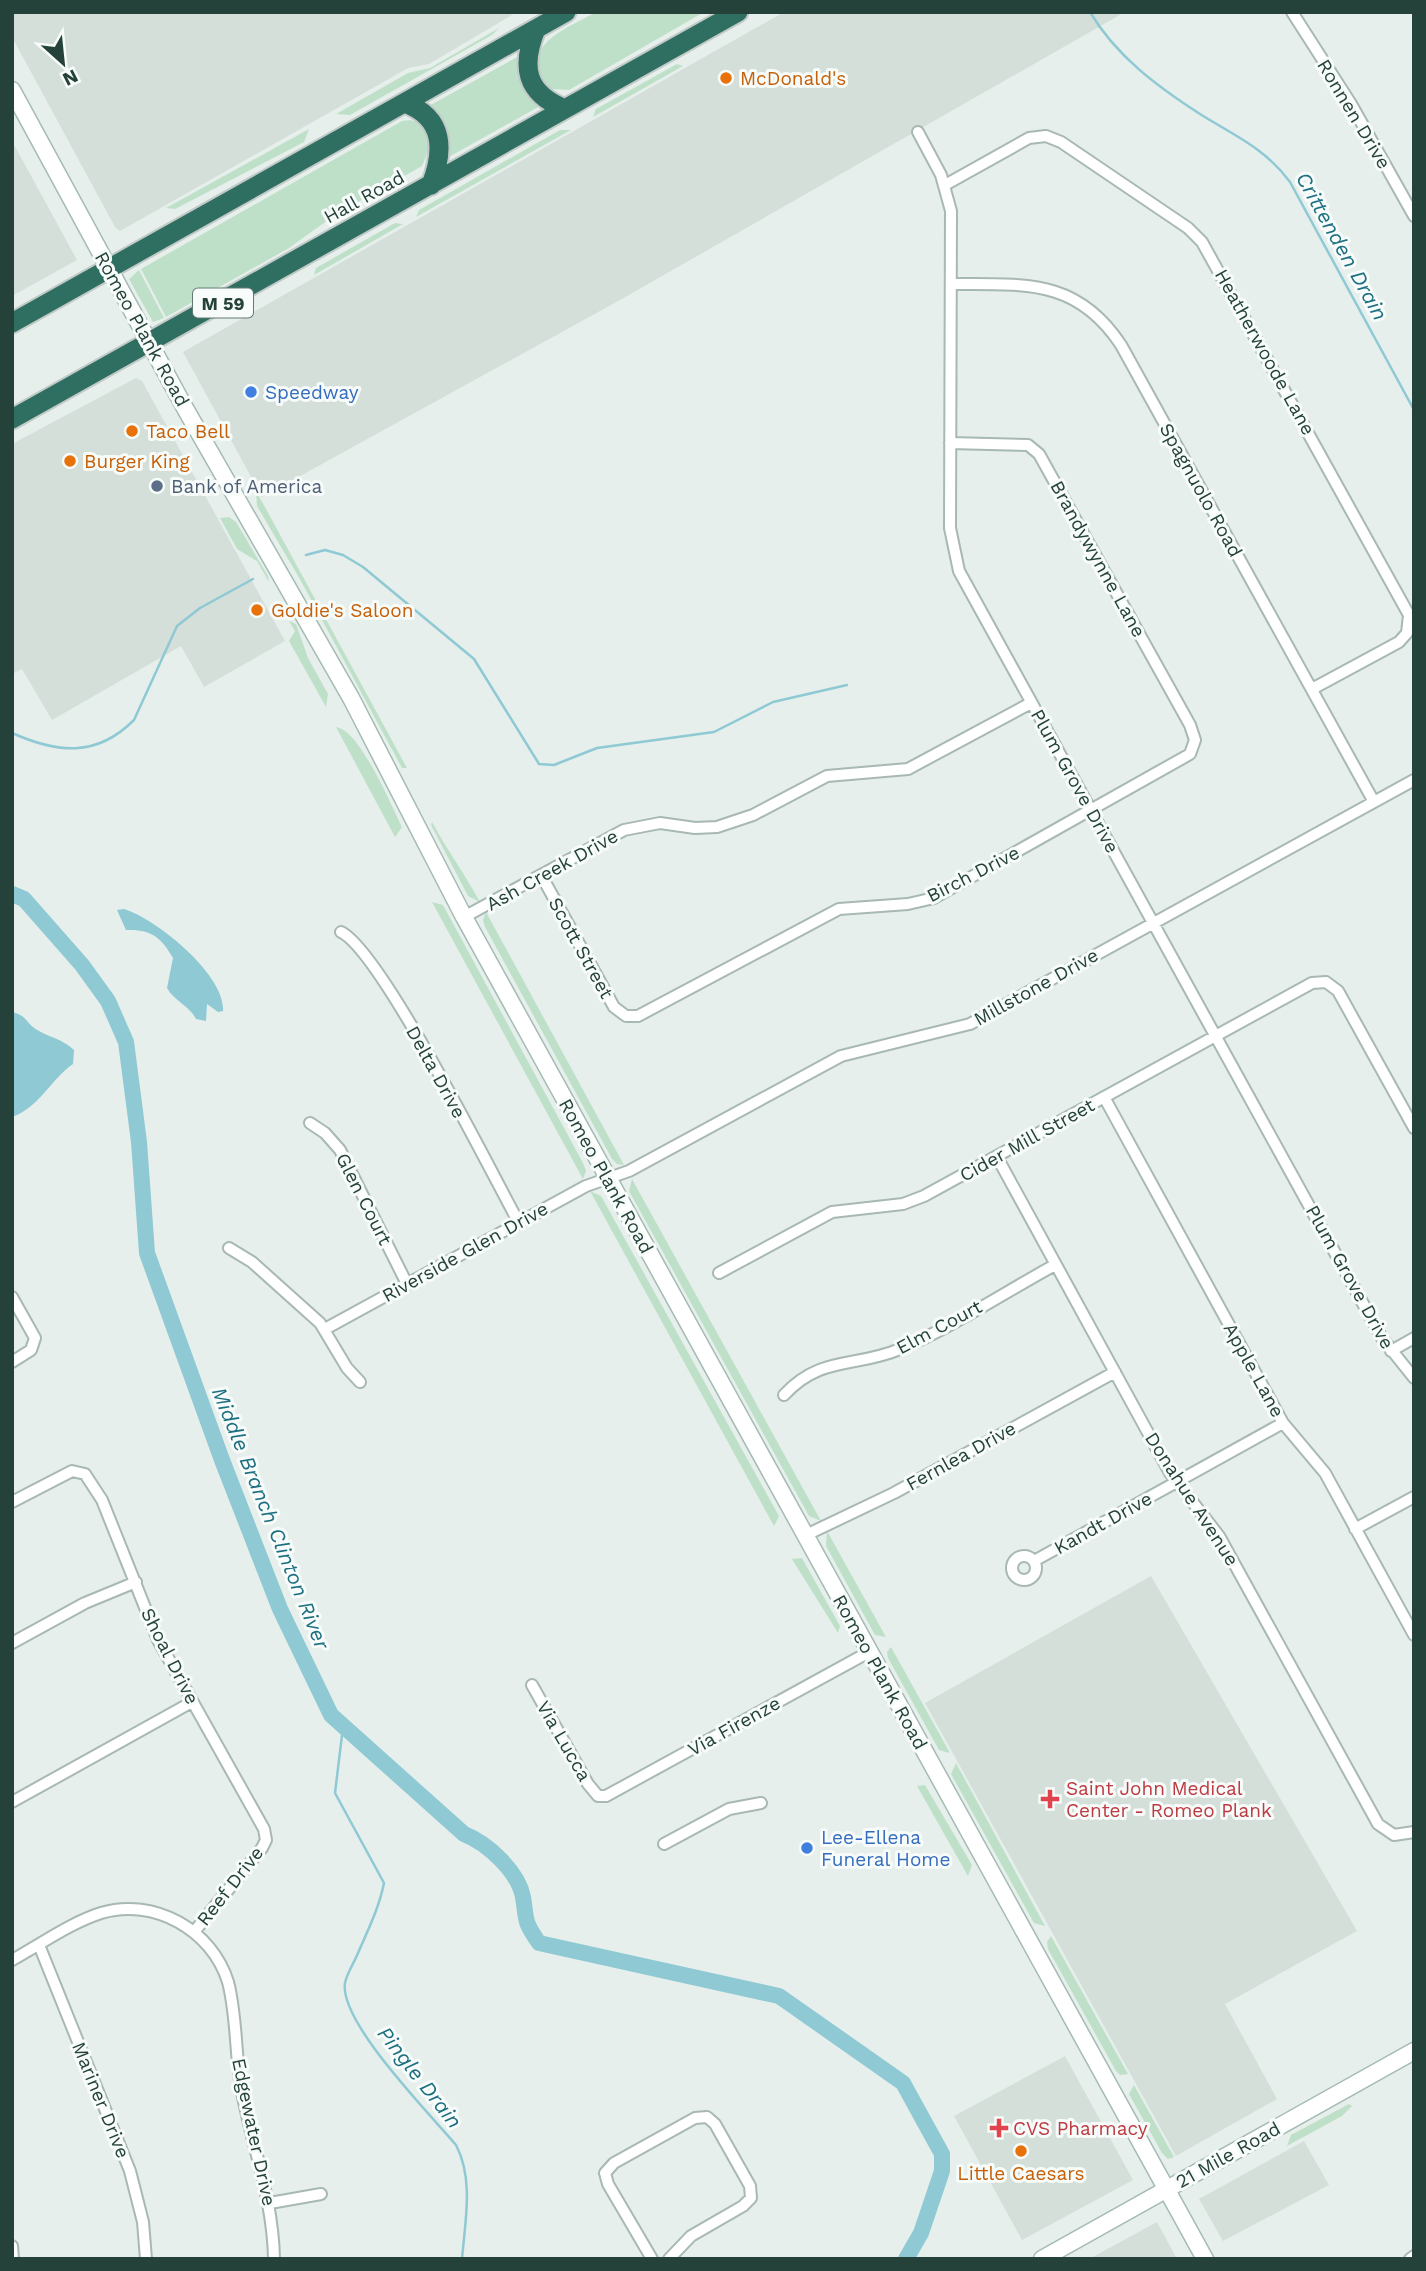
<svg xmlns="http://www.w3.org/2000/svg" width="1426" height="2271" font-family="'Work Sans',sans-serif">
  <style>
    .built { fill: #d4dfda }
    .green { fill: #bfe0c8 }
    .water { fill: #8ec9d4 }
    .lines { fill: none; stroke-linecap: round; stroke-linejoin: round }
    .stream { stroke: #8ec9d4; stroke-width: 2.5 }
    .river { stroke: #8ec9d4; stroke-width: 16 }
    .street-casing { stroke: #a8b8b2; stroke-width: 14 }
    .secondary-casing { stroke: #a4bbb3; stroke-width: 19 }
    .highway-casing { stroke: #c2cac8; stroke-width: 23 }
    .street { stroke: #fff; stroke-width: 10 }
    .secondary { stroke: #fff; stroke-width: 16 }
    .highway { stroke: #2f6f62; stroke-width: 19 }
    .food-dot { fill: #e8710a; stroke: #f7fbf9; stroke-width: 2.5 }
    .shop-dot { fill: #3f7fe0; stroke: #f7fbf9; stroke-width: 2.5 }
    .service-dot { fill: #5c6f8a; stroke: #f7fbf9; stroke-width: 2.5 }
    .health-dot { fill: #e0444e; stroke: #f7fbf9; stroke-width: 2.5 }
    .labels { text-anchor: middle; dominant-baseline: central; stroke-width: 6; stroke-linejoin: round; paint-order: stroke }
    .shield { fill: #f7fbf9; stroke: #637a73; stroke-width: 2 }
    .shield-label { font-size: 18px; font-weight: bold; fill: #24423a }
    .food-label { font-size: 19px; fill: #c56008; stroke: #f7fbf9; text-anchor: start }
    .street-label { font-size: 19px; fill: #24423a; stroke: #f7fbf9 }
    .shop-label { font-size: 19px; fill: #366cbe; stroke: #f7fbf9; text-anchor: start }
    .service-label { font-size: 19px; fill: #4e5e75; stroke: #f7fbf9; text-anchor: start }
    .health-label { font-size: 19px; fill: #be3a42; stroke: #f7fbf9; text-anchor: start }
    .water-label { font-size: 21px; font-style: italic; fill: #1c6f80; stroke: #f7fbf9 }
  </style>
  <rect width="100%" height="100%" fill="#e6efeb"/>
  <path class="built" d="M12,12H517L429,64L408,68L120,231L115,227L12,37Z
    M784,12H1125L620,300L262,497L183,352Z
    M12,141L77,260L12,296Z
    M136,378L142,381L285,641L204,687L181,646L52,720L22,669L12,674V444Z
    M1151,1576L1357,1931L1225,2004L1277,2099L1176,2156L925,1703Z
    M1065,2056L1133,2180L1022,2240L954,2116Z
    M1304,2141L1329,2185L1223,2241L1199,2199Z
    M1157,2222L1177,2259H1089Z"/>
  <path class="green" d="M596,12H704L569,90L550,89C514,47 564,30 596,12Z
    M499,28L492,35L350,115L336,114L408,73L430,68Z
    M519,56L540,106L447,158L429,106Z
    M677,64L683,66L593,117L596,109Z
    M410,120L421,123C435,143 429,149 422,166L335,215L289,248L166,317L141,269L402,121Z
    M309,129L304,142L175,209L166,208Z
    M560,130H571L416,217L419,210Z
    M395,223L403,224L314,275L316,268Z
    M139,270L164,318L153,322L129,279Z
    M256,491L266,509L407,768H402L301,581L257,506Z
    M229,517L236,522L268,576L269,582L257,561L237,549L220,518Z
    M289,621L296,624L308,658L328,694L326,707L289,641L295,631Z
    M336,727C360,730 391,805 402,827L395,837Z
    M432,822C447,850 465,874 480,902L468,896L431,825Z
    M432,902L443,905L583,1163L586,1171L583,1179Z
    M486,912L624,1165L617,1164L612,1159L485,927L483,920Z
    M632,1179L821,1521L809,1516L629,1191Z
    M590,1191L601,1196L779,1516L774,1526Z
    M827,1531L886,1637L875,1635L826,1546Z
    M802,1558L840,1626L838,1633L792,1559Z
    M891,1647L950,1753L939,1750L888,1658L887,1652Z
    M956,1763L1045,1926L1034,1923L951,1774Z
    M925,1785L972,1865L968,1876L917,1786Z
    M1051,1936L1128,2074L1120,2075L1116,2071L1048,1949L1047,1942Z
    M1134,2085L1174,2157L1168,2159L1162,2153L1129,2094Z
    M1349,2104L1352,2106L1342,2116L1287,2146L1291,2135Z"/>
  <path class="water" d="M124,909C155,918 226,975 223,1011L218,1012L207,1004L206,1021L196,1019C190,1006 174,1001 167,988L173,958C161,937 151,929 126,930L117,910Z
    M12,1012C29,1016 25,1024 39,1031C52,1038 62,1039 74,1050L73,1064C50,1080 40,1107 12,1117Z"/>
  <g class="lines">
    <path class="stream" d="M1090,12C1116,56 1158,87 1200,114C1235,136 1265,148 1290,182L1414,410
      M306,555L325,550L343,555L363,567L474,659L539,764L554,765L597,748L714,732L773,702L847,685
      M12,733C57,753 96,758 134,720L177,626L200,608L253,579
      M343,1727L335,1793L384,1883C379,1908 368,1930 358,1953C354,1963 347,1973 345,1983C339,2022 430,2114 456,2145C474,2179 465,2222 462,2259"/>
    <path class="river" d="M12,894L24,899L82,965L108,1001L126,1042L139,1142L147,1253L222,1460L280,1609L331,1715L464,1834C487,1843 518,1871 523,1897C527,1921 523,1920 539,1943L779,1996L903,2083L942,2154V2171L921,2233L906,2259"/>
    <defs>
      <path id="street" d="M1292,12L1351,104L1414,216
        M918,132L941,175L951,211L950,528L959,571L1382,1338L1414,1378
        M945,185L1029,138L1046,136L1061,142L1188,228L1202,242L1409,615L1407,633L1399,642L1312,689
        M952,284C1023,285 1076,277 1121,345L1374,802
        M541,875L614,1007L626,1016H638L839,909L908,904L934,898L1190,754L1195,740L1190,725L1039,454L1028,445L950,443
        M464,917L624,830L660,823L695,828L717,827L753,815L827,776L908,769L1031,703
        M341,932C381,951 491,1172 519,1223
        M1104,1097L1283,1423L1325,1473L1414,1635
        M310,1123L325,1133L340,1150L407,1284
        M997,1157L1170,1473L1219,1536L1378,1824L1394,1835L1414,1832
        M229,1248L252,1262L320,1323L347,1368L360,1382
        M719,1273L832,1212L903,1204L924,1196L1312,983L1326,982L1338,991L1414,1128
        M12,1297L35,1338L31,1350L12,1362
        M325,1329L586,1186L629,1171L841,1056L970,1024L1414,780
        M1391,1351L1414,1338
        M784,1395C821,1355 856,1368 900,1349C953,1327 1005,1292 1055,1265
        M12,1502L72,1471L85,1474L102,1500L158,1640L264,1829L266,1840L262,1848L194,1932
        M1355,1529L1414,1497
        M804,1536L894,1493L1115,1372
        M1012 1568a12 12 0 1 1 24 0a12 12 0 1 1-24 0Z
        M1034,1561L1283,1423
        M12,1643L85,1603L136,1582
        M532,1685L588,1784L598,1796H606L869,1652
        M12,1802L192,1702
        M664,1844L729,1809L761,1803
        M39,1945L130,2171L143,2222L146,2259
        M12,1960C41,1944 70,1923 101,1913C154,1897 212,1930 228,1982C237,2016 235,2053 241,2087C252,2146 273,2199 274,2259
        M270,2203L321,2194
        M12,2246L13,2259
        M652,2259L608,2184L605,2173L614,2163L695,2118L707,2117L715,2124L750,2186L751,2198L743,2206L691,2236L669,2259
        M1410,2259L1414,2256"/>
      <path id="secondary" d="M12,90L186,410L351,698L464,917L1205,2259
        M1042,2259L1414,2051"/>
      <path id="highway" d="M536,29C521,66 525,93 565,109
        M405,103C445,118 444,151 431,185
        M12,323L566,12
        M12,419L738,12"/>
    </defs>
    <use href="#street" class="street-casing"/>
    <use href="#secondary" class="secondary-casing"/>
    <use href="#highway" class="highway-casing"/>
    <use href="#street" class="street"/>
    <use href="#secondary" class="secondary"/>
    <use href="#highway" class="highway"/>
  </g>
  <g class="food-dot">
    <circle cx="726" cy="78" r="7"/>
    <circle cx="132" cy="431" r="7"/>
    <circle cx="70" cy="461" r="7"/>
    <circle cx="257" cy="610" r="7"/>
    <circle cx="1021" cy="2151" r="7"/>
  </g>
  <g class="shop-dot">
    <circle cx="251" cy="392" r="7"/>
    <circle cx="807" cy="1848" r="7"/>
  </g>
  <circle class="service-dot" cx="157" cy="486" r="7"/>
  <g class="health-dot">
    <path d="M1046.5 1788.5h7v7h7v7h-7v7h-7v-7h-7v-7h7z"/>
    <path d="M995.5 2117.5h7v7h7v7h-7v7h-7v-7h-7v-7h7z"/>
  </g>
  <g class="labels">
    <rect class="shield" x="193" y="288.5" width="60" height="29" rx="5"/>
    <g class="shield-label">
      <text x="223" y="303">M 59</text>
    </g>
    <g class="food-label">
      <text x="740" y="78">McDonald's</text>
      <text x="146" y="431">Taco Bell</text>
      <text x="84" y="461">Burger King</text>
      <text x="271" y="610">Goldie's Saloon</text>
      <text x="1021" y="2173" text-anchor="middle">Little Caesars</text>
    </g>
    <g class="street-label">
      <text transform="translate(1354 114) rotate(59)">Ronnen Drive</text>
      <text transform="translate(364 197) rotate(-29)">Hall Road</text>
      <text transform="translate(142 329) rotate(61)">Romeo Plank Road</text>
      <text transform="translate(1265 352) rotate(61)">Heatherwoode Lane</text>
      <text transform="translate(1201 490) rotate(61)">Spagnuolo Road</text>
      <text transform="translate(1098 559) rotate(61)">Brandywynne Lane</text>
      <text transform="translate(1075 781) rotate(61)">Plum Grove Drive</text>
      <text transform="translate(552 870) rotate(-29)">Ash Creek Drive</text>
      <text transform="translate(973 874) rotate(-27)">Birch Drive</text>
      <text transform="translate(581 948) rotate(61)">Scott Street</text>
      <text transform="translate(1036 987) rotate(-29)">Millstone Drive</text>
      <text transform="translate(436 1072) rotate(61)">Delta Drive</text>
      <text transform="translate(1027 1140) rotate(-29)">Cider Mill Street</text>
      <text transform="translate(606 1176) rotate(61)">Romeo Plank Road</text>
      <text transform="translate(364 1199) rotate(63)">Glen Court</text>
      <text transform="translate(465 1252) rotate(-29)">Riverside Glen Drive</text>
      <text transform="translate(1350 1277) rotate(61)">Plum Grove Drive</text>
      <text transform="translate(939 1327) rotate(-28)">Elm Court</text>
      <text transform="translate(1254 1370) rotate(61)">Apple Lane</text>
      <text transform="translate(961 1456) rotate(-29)">Fernlea Drive</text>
      <text transform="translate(1192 1499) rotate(57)">Donahue Avenue</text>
      <text transform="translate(1103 1523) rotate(-29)">Kandt Drive</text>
      <text transform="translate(170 1656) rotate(63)">Shoal Drive</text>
      <text transform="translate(880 1672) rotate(61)">Romeo Plank Road</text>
      <text transform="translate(734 1726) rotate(-29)">Via Firenze</text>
      <text transform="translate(564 1741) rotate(60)">Via Lucca</text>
      <text transform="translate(230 1886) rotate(-52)">Reef Drive</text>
      <text transform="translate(101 2100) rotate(68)">Mariner Drive</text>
      <text transform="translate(254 2132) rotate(78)">Edgewater Drive</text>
      <text transform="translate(1228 2155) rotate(-29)">21 Mile Road</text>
    </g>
    <g class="shop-label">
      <text x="265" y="392">Speedway</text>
      <text x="821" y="1837">Lee-Ellena<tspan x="821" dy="22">Funeral Home</tspan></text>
    </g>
    <g class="service-label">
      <text x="171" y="486">Bank of America</text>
    </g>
    <g class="health-label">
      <text x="1066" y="1788">Saint John Medical<tspan x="1066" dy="22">Center - Romeo Plank</tspan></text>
      <text x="1013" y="2128">CVS Pharmacy</text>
    </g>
    <g class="water-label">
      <text transform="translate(1342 246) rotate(61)">Crittenden Drain</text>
      <text transform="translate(271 1518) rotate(68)">Middle Branch Clinton River</text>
      <text transform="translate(420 2077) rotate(52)">Pingle Drain</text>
    </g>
  </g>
  <rect width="1426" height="2271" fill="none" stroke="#24423a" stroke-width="28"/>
  <g transform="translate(63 63) rotate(153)" stroke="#f7fbf9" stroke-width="5" paint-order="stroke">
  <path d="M0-5L12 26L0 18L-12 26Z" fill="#24423a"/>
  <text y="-10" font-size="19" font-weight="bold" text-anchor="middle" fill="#24423a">N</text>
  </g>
</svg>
